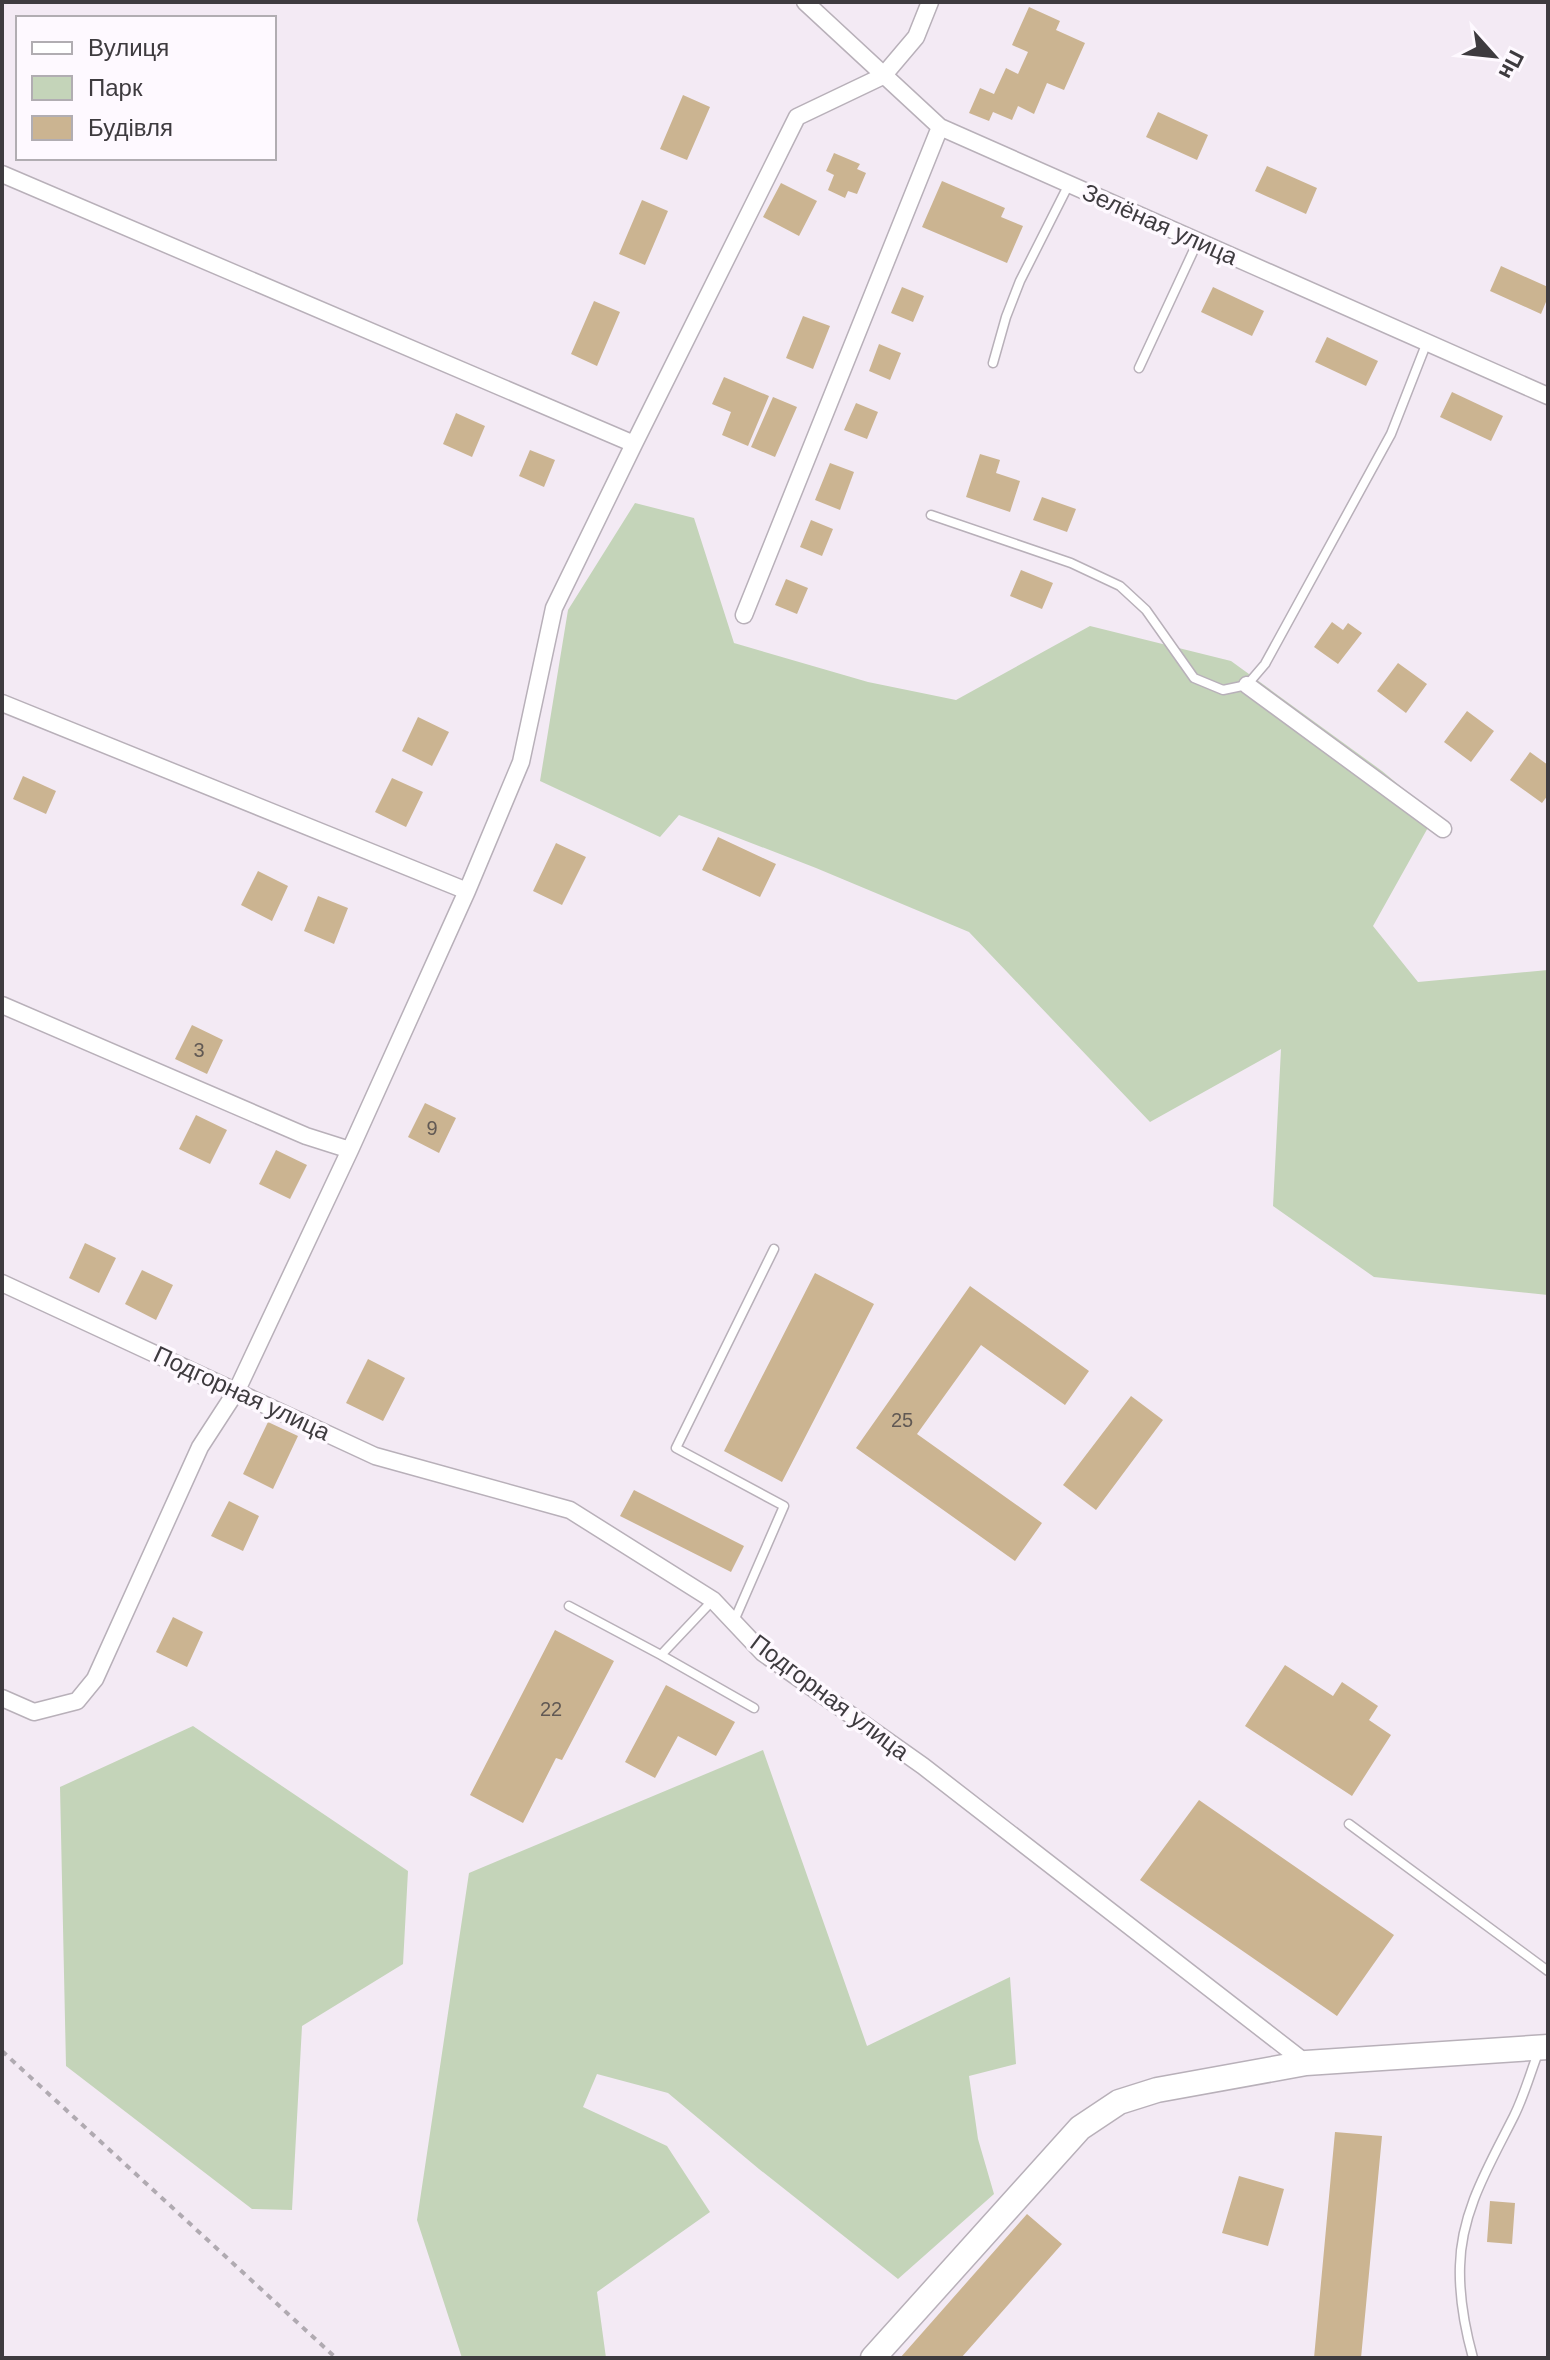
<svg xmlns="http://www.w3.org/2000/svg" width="1550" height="2360" font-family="Helvetica,sans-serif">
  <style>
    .green { fill: #c4d4b9 }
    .building { fill: #cbb491 }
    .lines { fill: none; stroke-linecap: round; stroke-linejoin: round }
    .service-casing { stroke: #b8b0b9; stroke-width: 11 }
    .minor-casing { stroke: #b8b0b9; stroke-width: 19 }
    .secondary-casing { stroke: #b8b0b9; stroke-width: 27 }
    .path { stroke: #b0aab1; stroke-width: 4; stroke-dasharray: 6 6; stroke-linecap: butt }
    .service { stroke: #fff; stroke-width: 8 }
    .minor { stroke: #fff; stroke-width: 16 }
    .secondary { stroke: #fff; stroke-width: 24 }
    .labels { text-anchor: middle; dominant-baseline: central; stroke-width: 7; stroke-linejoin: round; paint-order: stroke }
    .number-label { font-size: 20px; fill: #615954 }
    .street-label { font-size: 24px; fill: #3e3b3f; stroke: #fef9ff }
  </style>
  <rect width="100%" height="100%" fill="#f3eaf4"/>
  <path class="green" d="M635,503L694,518L734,643L868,682L956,700L1090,626L1231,661L1382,771L1435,815L1373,926L1418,982L1548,970V1295L1374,1277L1273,1206L1281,1049L1150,1122L969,932L816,868L679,815L660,837L540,781L568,610Z
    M193,1726L408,1871L403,1964L302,2026L292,2210L252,2209L66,2066L60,1787Z
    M763,1750L867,2046L1010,1977L1016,2064L969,2076L978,2139L994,2194L898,2279L759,2169L668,2093L597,2074L583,2107L667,2146L710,2212L597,2292L606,2358H462L417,2220L469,1873Z"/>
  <path class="building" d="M1029,7L1060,21L1056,30L1085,43L1064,90L1047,83L1034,114L1018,106L1012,120L993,112L989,121L969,113L980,88L994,94L1006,68L1018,74L1028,52L1012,45Z
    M683,95L710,107L687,160L660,149Z
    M1158,112L1208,135L1197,160L1146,137Z
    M834,153L860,164L857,169L866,173L857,194L848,191L845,198L828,190L834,175L826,171Z
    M1267,166L1317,188L1306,214L1255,191Z
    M942,181L1005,208L1001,217L1023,226L1007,263L922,227Z
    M781,183L817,201L799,236L763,217Z
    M642,200L668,211L645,265L619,254Z
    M1501,266L1548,287V297L1541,314L1490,291Z
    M902,287L924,296L913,322L891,313Z
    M1213,287L1264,311L1252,336L1201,312Z
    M594,301L620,312L597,366L571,354Z
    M803,316L830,326L813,369L786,358Z
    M1327,337L1378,361L1366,386L1315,362Z
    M879,344L901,353L890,380L869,371Z
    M724,377L769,396L748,446L722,435L731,412L712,404Z
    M1452,392L1503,416L1491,441L1440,417Z
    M773,397L797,407L775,457L751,447Z
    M856,403L878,412L867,439L844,430Z
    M456,413L485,426L472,457L443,444Z
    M530,450L555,460L544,487L519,476Z
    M980,454L1000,460L996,473L1020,481L1010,512L966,497Z
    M830,463L854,472L840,510L815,500Z
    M1042,497L1076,509L1067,532L1033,520Z
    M811,520L833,529L822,556L800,547Z
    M1021,570L1053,583L1042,609L1010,596Z
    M786,579L808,588L797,614L775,605Z
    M1332,622L1343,630L1348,623L1362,633L1338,664L1314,647Z
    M1398,663L1427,684L1406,713L1377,691Z
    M1467,711L1494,731L1471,762L1444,742Z
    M418,717L449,732L432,766L402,751Z
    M1530,752L1548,765V795L1542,803L1510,780Z
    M23,776L56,791L46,814L13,799Z
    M392,778L423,792L406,827L375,812Z
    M718,837L776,864L760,897L702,870Z
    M556,843L586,857L562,905L533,891Z
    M258,871L288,886L272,921L241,905Z
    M318,896L348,908L334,944L304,931Z
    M192,1025L223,1040L207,1074L175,1059Z
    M425,1103L456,1118L439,1153L408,1137Z
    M196,1115L227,1130L210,1164L179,1149Z
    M276,1150L307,1165L290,1199L259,1184Z
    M85,1243L116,1258L99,1293L69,1278Z
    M142,1270L173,1285L156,1320L125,1304Z
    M815,1273L874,1304L782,1482L724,1451Z
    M970,1286L1089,1371L1065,1405L981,1345L917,1434L1042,1523L1015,1561L856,1448Z
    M368,1359L405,1378L383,1421L346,1403Z
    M1131,1396L1163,1420L1096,1510L1063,1485Z
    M268,1422L298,1436L273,1489L243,1474Z
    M634,1490L744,1546L731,1572L620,1516Z
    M229,1501L259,1516L243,1551L211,1536Z
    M173,1617L203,1632L187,1667L156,1652Z
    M555,1630L614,1661L562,1760L556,1758L523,1823L470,1795Z
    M1285,1665L1333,1696L1342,1682L1378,1706L1369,1720L1391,1735L1352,1796L1245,1726Z
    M666,1685L735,1722L716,1756L678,1736L655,1778L625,1762Z
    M1199,1800L1394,1935L1337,2016L1140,1880Z
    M1335,2132L1382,2136L1361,2358H1314Z
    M1239,2176L1284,2189L1268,2246L1222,2233Z
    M1490,2201L1515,2203L1512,2244L1487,2242Z
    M1027,2214L1062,2244L961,2358H900Z"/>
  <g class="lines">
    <defs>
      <path id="service" d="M993,363L1006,317L1020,281L1069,184
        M1139,368L1198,241
        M931,515L1071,563L1120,586L1146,610L1194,678L1223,690L1247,685L1265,664L1391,434L1427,342
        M569,1606L661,1655L713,1600
        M734,1621L784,1506L676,1448L774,1249
        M661,1655L754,1708
        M1349,1824L1548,1971
        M1473,2358C1465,2329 1459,2297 1460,2266C1461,2211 1490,2164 1514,2116C1524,2096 1530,2074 1538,2053"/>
      <path id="minor" d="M805,2L940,127L1548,396
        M2,174L634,444
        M744,615L940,127
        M1247,685L1443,829
        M2,703L467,891
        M2,1005L306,1136L350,1150
        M2,1283L375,1456L570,1510L713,1600L763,1653L923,1766L1306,2063
        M2,1698L34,1712L77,1701L95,1679L200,1447L237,1390L350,1150L467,891L521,762L554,608L634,444L797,117L883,76L916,37L930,2"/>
      <path id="secondary" d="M873,2358L1080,2128L1119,2102L1157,2090L1306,2063L1548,2047"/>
    </defs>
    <use href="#service" class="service-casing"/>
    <use href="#minor" class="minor-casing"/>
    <use href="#secondary" class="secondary-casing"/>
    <path class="path" d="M2,2051L336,2358"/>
    <use href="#service" class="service"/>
    <use href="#minor" class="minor"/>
    <use href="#secondary" class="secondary"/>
  </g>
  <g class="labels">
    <g class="number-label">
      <text x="199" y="1050">3</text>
      <text x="432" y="1128">9</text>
      <text x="902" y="1420">25</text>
      <text x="551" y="1709">22</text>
    </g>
    <g class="street-label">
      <text transform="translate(1160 224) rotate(24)">Зелёная улица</text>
      <text transform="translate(242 1393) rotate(25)">Подгорная улица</text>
      <text transform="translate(830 1697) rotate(37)">Подгорная улица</text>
    </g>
  </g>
  <rect width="1550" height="2360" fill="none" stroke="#3e3b3f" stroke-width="8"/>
  <rect x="16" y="16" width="260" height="144" fill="#fef9ff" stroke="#b1adb2" stroke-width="2"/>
  <rect x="32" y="42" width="40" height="12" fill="#ffffff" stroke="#b1adb2" stroke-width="2"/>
  <text x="88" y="56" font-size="24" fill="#3e3b3f">Вулиця</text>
  <rect x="32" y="76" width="40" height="24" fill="#c4d4b9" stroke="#b1adb2" stroke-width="2"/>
  <text x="88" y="96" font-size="24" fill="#3e3b3f">Парк</text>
  <rect x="32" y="116" width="40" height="24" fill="#cbb491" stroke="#b1adb2" stroke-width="2"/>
  <text x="88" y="136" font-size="24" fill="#3e3b3f">Будівля</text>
  <g transform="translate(1494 56) rotate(117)" stroke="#fef9ff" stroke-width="6" paint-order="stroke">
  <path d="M0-6L14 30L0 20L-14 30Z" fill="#3e3b3f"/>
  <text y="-12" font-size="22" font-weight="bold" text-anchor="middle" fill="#3e3b3f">Пн</text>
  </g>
</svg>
